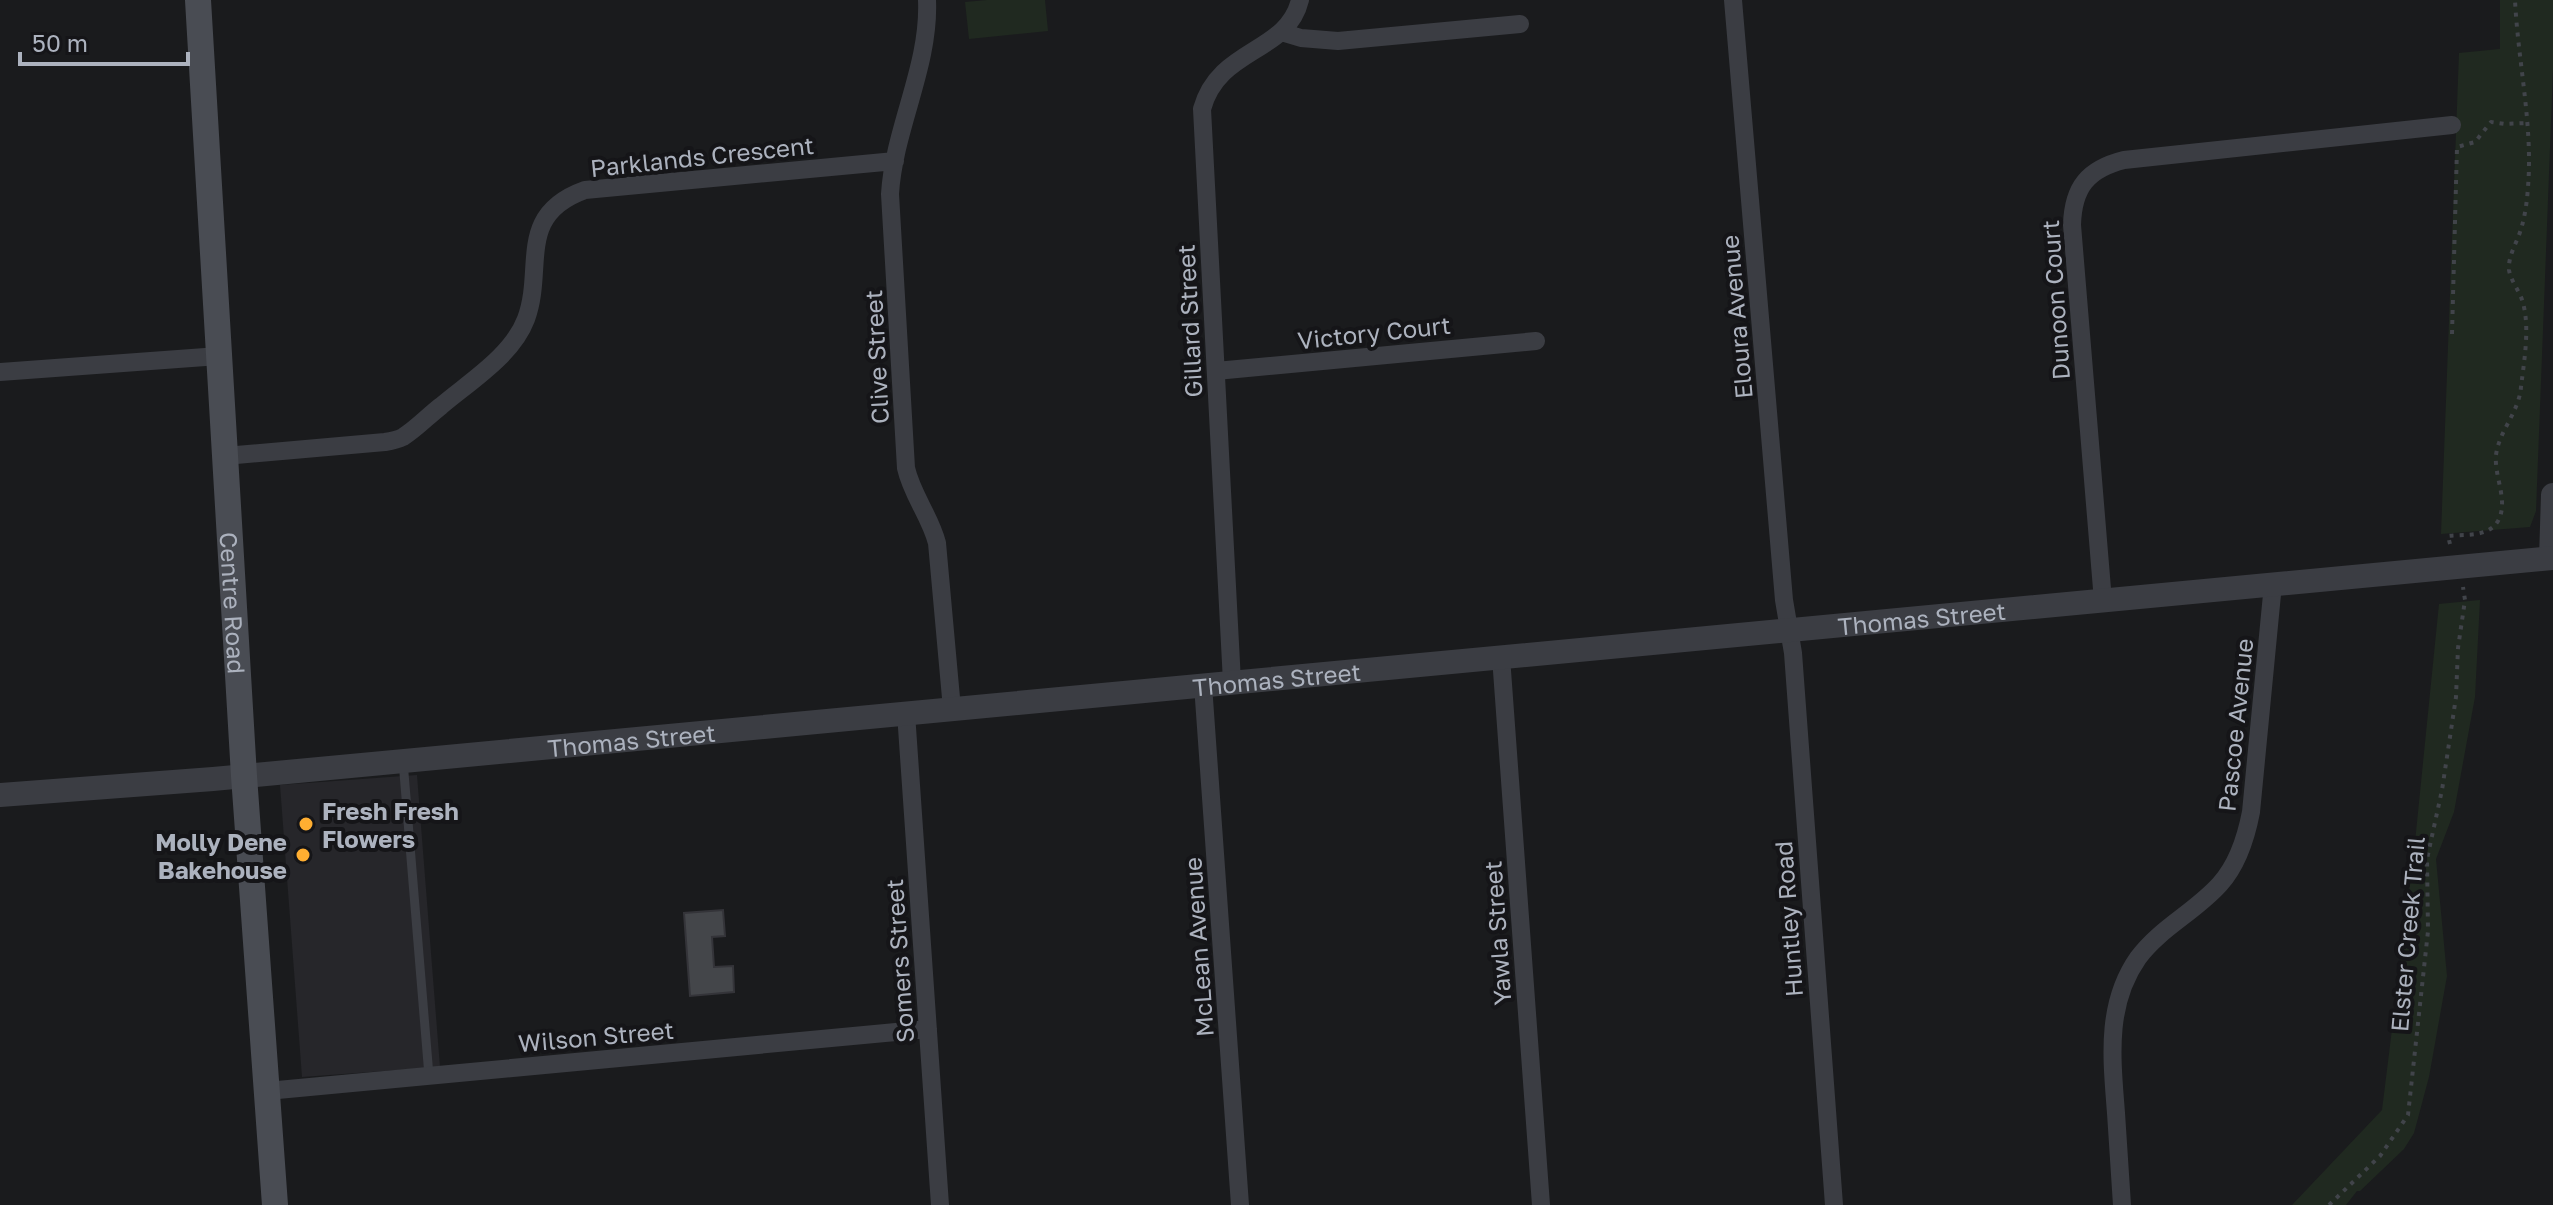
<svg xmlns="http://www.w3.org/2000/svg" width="2553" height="1205" font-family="'Golos Text',sans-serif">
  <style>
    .built { fill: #26262a }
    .green { fill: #202920 }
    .building { fill: #44464a; stroke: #343439; stroke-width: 2 }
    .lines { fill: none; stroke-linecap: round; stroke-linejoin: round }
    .path { stroke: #41444a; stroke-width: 4; stroke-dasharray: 4 6; stroke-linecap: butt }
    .service { stroke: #3b3d43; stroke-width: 9 }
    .minor { stroke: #3b3d43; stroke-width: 18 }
    .tertiary { stroke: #3b3d43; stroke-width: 24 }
    .secondary { stroke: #494c53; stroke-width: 26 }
    .poi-dot { fill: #ffae31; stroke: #151518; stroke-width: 3 }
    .labels { text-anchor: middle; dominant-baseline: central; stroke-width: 8; stroke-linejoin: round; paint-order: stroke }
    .street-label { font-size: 24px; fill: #acb2be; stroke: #151518 }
    .poi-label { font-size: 24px; font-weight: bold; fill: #acb2be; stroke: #151518; text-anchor: start }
  </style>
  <rect width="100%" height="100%" fill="#1a1b1d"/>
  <path class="built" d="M417,775L440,1067L302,1077L280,785Z"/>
  <path class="green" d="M987,0H1045L1048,31L969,39L965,2Z
    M2500,0H2553V70L2536,511L2530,527L2441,534L2459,53L2500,49Z
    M2480,600L2475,697L2454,812L2436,859L2447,976L2429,1077L2414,1133L2404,1149L2360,1191H2357L2346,1205H2292L2382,1110L2414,852L2439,604Z"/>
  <path class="building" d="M723,910L725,936L712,937L714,967L733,966L734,992L690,996L684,913Z"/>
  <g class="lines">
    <path class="path" d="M2452,334L2457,147L2475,142L2491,122L2505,124L2527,123
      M2450,544L2448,536C2464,534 2488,538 2498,521C2509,501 2494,477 2496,455C2499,431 2519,412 2521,387C2524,362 2530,328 2523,303C2520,291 2511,282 2509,270C2508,255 2517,243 2521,229C2525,216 2527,202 2528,187C2533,125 2518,62 2515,0
      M2329,1205L2380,1156L2408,1115L2428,931L2427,859L2442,790L2456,697L2458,648L2465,600L2463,587"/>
    <path class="service" d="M403,761L429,1076"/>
    <path class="minor" d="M927,0C930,66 894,128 890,194L906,468C912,495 930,516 937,543L952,709
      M1733,0L1784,600L1793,653L1834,1205
      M1281,32L1301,38L1338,41L1520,24
      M1216,371L1536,341
      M0,372L219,356
      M225,456L385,442C391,441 397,440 403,437C416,429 428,416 441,406C469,382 512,356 526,319C545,268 515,215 585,190L895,161
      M2103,601L2072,225C2073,187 2088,169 2124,160L2452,125
      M1501,657L1541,1205
      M1232,682L1202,109C1219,47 1287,54 1300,0
      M1203,685L1240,1205
      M906,713L940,1205
      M267,1091L928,1029
      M2122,1205C2120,1174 2118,1144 2116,1113C2112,1060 2105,1005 2138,958C2160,928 2195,912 2220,884C2238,864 2246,838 2251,812L2273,584"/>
    <g class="tertiary">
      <path d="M2551,558L2553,495"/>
      <path id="s1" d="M0,795L213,779L2553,558"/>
    </g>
    <path class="secondary" id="s2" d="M198,0L244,776L275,1205"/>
  </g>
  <g class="poi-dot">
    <circle cx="306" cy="824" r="8"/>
    <circle cx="303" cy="855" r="8"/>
  </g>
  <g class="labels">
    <g class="street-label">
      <text transform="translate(702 156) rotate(-6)">Parklands Crescent</text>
      <text transform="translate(2055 300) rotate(-94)">Dunoon Court</text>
      <text transform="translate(1736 317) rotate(-95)">Eloura Avenue</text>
      <text transform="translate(1189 321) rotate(-93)">Gillard Street</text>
      <text transform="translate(1374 332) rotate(-6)">Victory Court</text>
      <text transform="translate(876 357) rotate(-93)">Clive Street</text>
      <text stroke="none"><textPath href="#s2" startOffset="604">Centre Road</textPath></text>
      <text stroke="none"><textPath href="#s1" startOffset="1930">Thomas Street</textPath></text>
      <text stroke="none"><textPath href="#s1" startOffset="1282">Thomas Street</textPath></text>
      <text transform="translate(2235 725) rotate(-84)">Pascoe Avenue</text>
      <text stroke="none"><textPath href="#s1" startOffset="634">Thomas Street</textPath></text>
      <text transform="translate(1788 919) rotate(-94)">Huntley Road</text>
      <text transform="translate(1497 933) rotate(-94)">Yawla Street</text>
      <text transform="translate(2407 934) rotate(-85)">Elster Creek Trail</text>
      <text transform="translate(1198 947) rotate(-94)">McLean Avenue</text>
      <text transform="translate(899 961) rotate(-94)">Somers Street</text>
      <text transform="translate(596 1036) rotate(-5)">Wilson Street</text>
    </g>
    <g class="poi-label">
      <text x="322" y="810">Fresh Fresh<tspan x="322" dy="28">Flowers</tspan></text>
      <text x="287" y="841" text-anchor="end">Molly Dene<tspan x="287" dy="28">Bakehouse</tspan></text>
    </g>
  </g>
  <path d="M20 52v12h168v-12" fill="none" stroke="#acb2be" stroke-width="4"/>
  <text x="32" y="52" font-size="24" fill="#acb2be" stroke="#151518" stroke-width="6" paint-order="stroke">50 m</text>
</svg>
